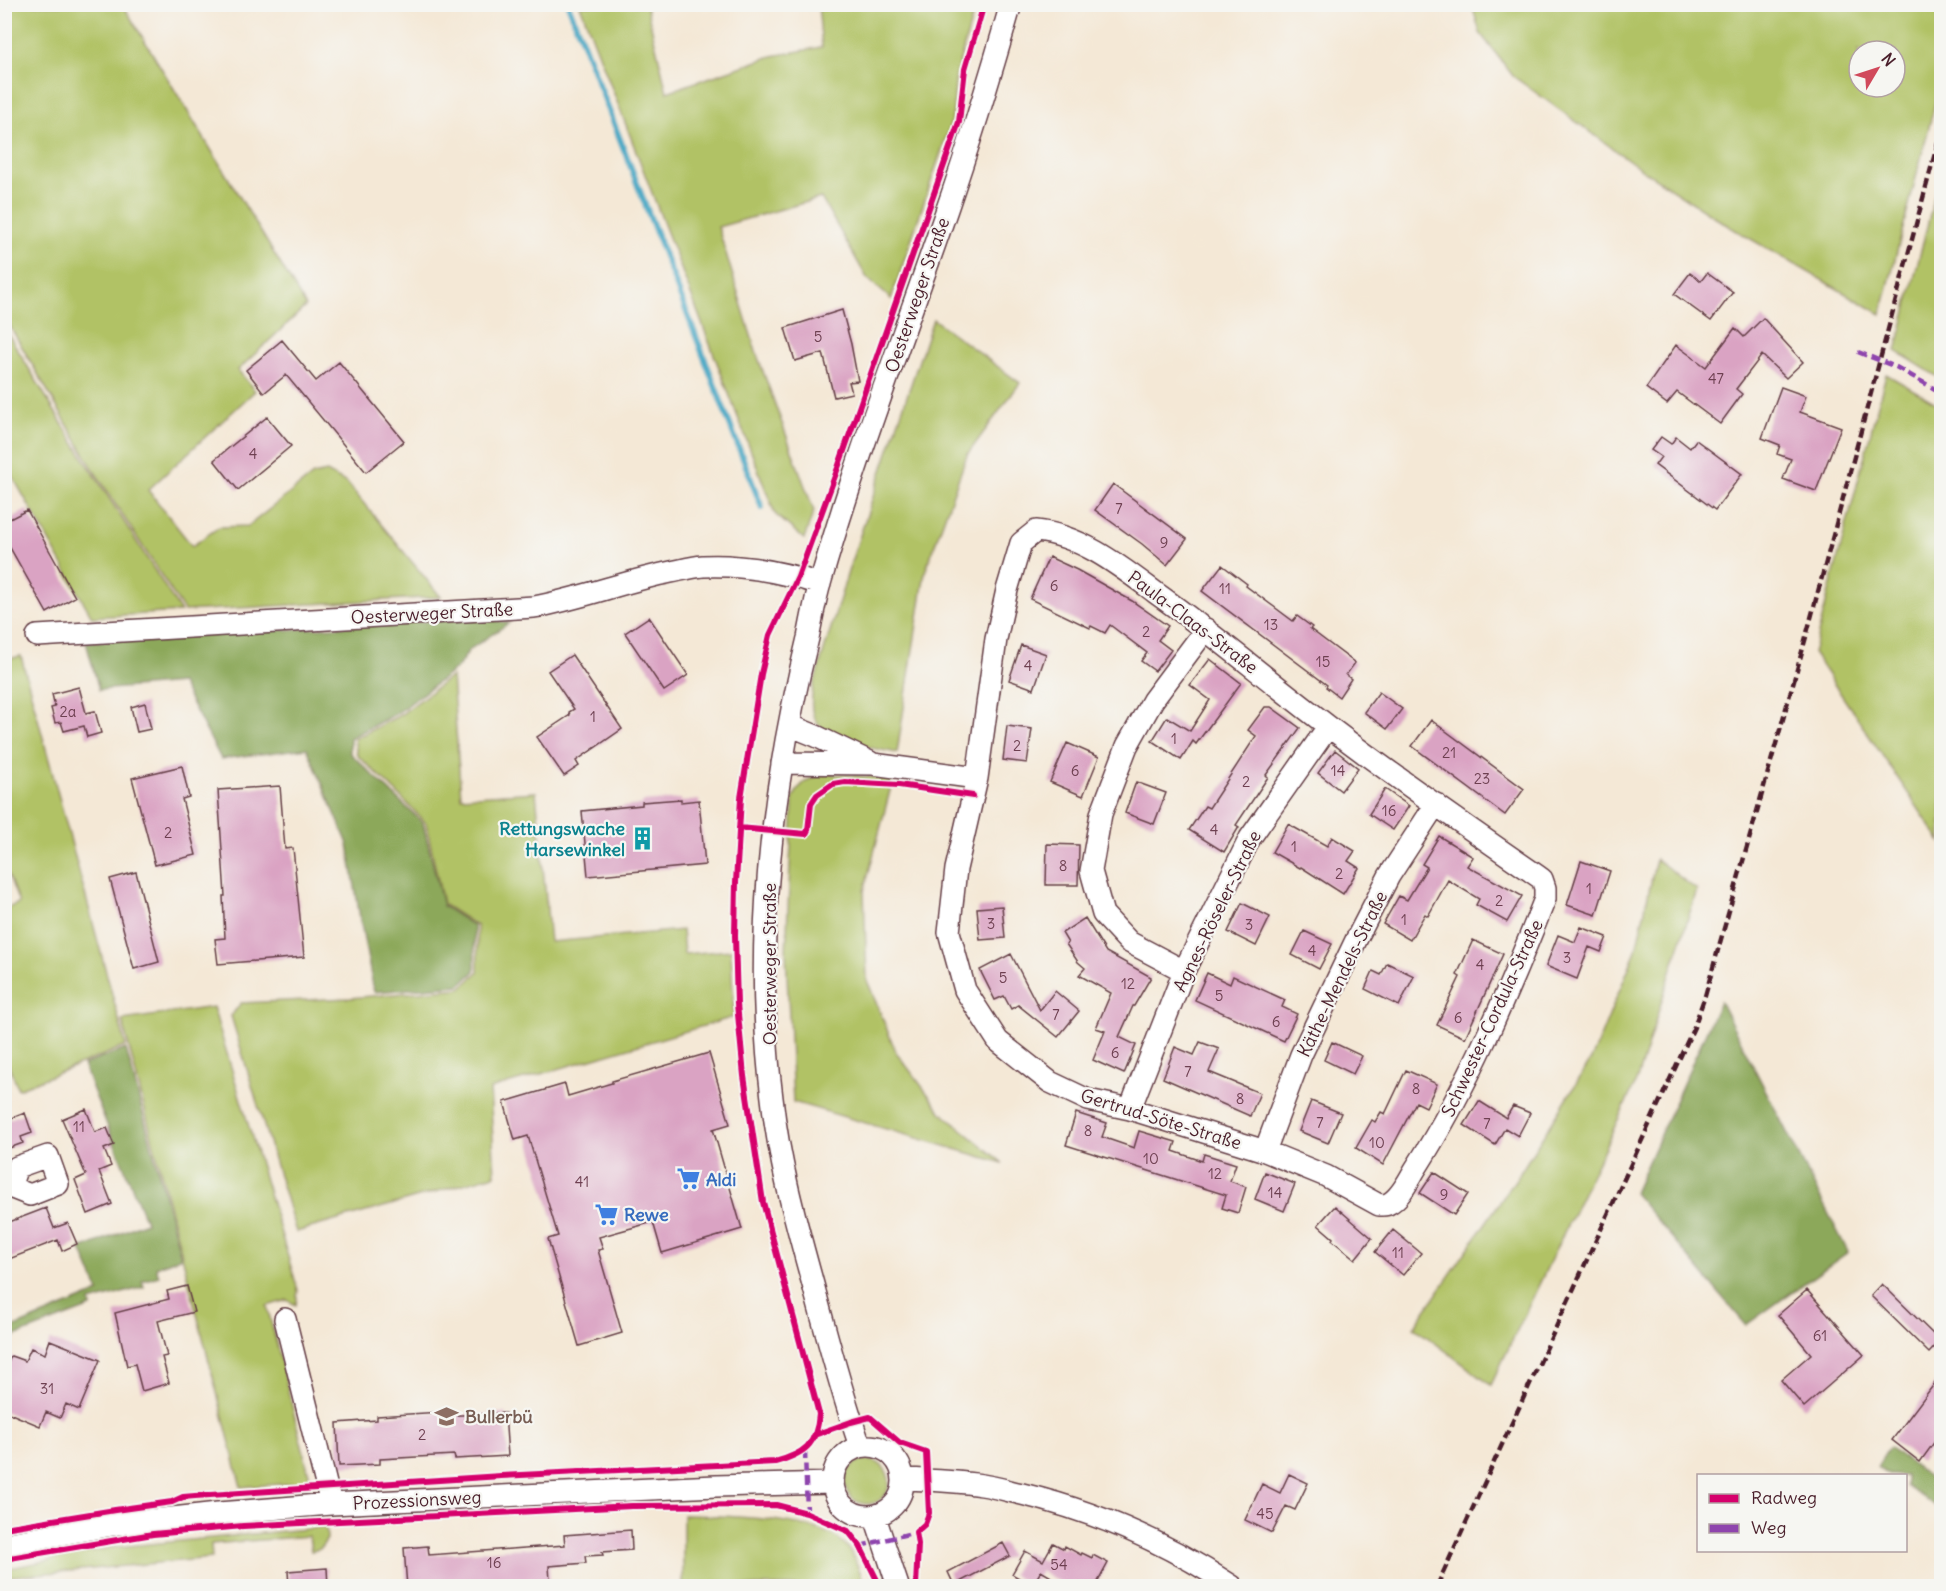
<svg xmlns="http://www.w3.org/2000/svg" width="1946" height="1591" font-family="Delius,sans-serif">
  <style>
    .green { fill: #b1c265; stroke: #7e7048; stroke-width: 1.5; fill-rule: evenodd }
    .forest { fill: #8ca85a; stroke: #6b6442; stroke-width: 1.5 }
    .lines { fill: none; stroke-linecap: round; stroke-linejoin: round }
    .stream { stroke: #44a6c3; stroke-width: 6 }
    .building { fill: #daa3c3 }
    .minor-casing { stroke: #643d45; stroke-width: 24 }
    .minor { stroke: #fff; stroke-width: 21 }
    .rail { stroke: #4a1f2b; stroke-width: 4.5; stroke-dasharray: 9 4.5; stroke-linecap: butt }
    .quiet { stroke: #8e44ad; stroke-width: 4.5; stroke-dasharray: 9 4.5; stroke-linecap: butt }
    .cycleway-casing { stroke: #f6f6f2; stroke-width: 10 }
    .cycleway { stroke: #d6006c; stroke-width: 6 }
    .labels { text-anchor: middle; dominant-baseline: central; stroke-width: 4.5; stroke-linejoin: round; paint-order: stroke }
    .number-label { font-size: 15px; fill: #6e4051 }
    .street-label { font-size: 18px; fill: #4a1f2b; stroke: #f6f6f2 }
    .culture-label { font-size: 18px; font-weight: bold; fill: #0d838f; stroke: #f6f6f2; text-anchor: end }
    .shop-label { font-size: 18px; font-weight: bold; fill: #366cbe; stroke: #f6f6f2; text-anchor: start }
    .education-label { font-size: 18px; font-weight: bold; fill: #785e54; stroke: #f6f6f2; text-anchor: start }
  </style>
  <rect width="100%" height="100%" fill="#f6f6f2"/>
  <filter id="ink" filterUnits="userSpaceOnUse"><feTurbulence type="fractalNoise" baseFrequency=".0167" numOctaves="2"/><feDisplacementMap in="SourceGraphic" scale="12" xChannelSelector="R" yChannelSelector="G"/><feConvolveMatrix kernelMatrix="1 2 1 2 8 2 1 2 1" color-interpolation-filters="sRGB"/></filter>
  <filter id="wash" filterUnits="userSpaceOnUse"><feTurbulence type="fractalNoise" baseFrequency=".008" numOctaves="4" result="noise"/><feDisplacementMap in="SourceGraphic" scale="24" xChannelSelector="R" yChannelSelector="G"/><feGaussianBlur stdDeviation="1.35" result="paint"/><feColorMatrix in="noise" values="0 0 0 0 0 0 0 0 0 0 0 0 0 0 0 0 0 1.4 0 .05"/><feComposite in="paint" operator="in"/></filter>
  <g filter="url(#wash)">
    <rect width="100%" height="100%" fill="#f4e8d6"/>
    <path class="green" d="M4,5H123L306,306L238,370L255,391L148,490L192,546L219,527L248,526L313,475L327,472L347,483L441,597L184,611L95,472L5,318Z
      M580,5H646L667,92L772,56L822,47L818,5H976L956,74L952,120L891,299L867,278L821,198L718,227L756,352L814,511L804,539L775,514Z
      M1472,5H1941V80L1881,314L1730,227L1644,171L1513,76L1480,33ZM1859,51H1895V87H1859Z
      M1941,170L1942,379H1941L1896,351Z
      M933,319L1020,383L967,455L925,572L897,753C873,748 822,742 813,715C810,706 812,696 813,687L851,562Z
      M4,327L63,425L181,612L92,617L5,463Z
      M1886,374L1941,406V842L1813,653Z
      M21,656L126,1046L18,1089L5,1055V909L19,903L5,866L4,660Z
      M452,676L461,797L536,792L550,942L682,930L684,954L731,950L734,1017L490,1089L495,1175L296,1232L231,1016L241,1003L350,998L461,988L478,972L477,926L443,904L426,823L390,786L357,755L354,739L400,715Z
      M829,774L893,779L864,891L867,980L896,1052L942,1113L1003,1163L793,1102L786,953L793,799C800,781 812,776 829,774Z
      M1656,859L1697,890L1636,1082L1491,1385L1414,1327L1520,1173L1591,1060L1636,950Z
      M213,1007L298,1290L296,1305L287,1300L267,1306L311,1482L241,1487L122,1020Z
      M845 1482a22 22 0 1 1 44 0a22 22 0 1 1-44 0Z
      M683,1515C720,1516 826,1516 848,1548C855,1558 862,1575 864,1586H683Z
      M326,1527L327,1539L320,1549L311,1551L309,1536L211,1544L212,1558L5,1577V1569L108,1548Z"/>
    <path class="forest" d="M483,618L509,623L469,650L458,667L397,713L350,738V753L423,823L443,906L474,926L475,971L460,985L374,992L360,918L348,844L307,748L221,759L181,683L99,690L86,642Z
      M1720,1001L1848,1252L1746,1325L1634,1193Z
      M126,1049L181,1257L156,1267L159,1276L142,1281L144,1287L90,1302L91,1307L5,1340V1331L99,1292L81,1249L146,1222L83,1065Z
      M1889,1447L1941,1486V1510L1906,1486V1476L1889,1475L1877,1467Z"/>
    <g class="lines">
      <path class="stream" d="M568,4L762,508"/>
    </g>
    <g id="blocks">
      <path class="building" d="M1690,273L1701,281L1707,273L1733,292L1711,321L1674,294Z
        M842,310L851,344L858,381L849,382L852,393L834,397L823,353L795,361L785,328Z
        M1763,318L1803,362L1786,378L1762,355L1736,389L1742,394L1720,424L1677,392L1667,404L1646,388L1676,345L1706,367L1735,328L1744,337Z
        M282,340L316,381L339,362L404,441L366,472L286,375L264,393L246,370Z
        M1781,387L1806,396L1800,412L1841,427L1816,491L1783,479L1791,459L1777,454L1780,445L1762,438Z
        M267,417L291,446L238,490L214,460Z
        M1661,437L1671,444L1676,437L1690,448L1696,440L1742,474L1715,510L1655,465L1661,457L1651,450Z
        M1113,484L1187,539L1167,565L1142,544L1095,510Z
        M27,510L75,597L47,613L4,537V522Z
        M1049,557L1077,570L1132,601L1168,626L1158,640L1171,650L1155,671L1141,661L1147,653L1110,625L1105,633L1091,626L1090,628L1030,599Z
        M1222,565L1247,584L1246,586L1293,621L1297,616L1312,627L1310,629L1355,663L1346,675L1351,679L1339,697L1326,687L1327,685L1202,591Z
        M649,617L688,675L664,691L625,633Z
        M1021,645L1046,654L1034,689L1009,680Z
        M572,655L622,729L576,761L579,766L564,776L537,737L570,715L569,712L574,709L548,671Z
        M1210,659L1241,683L1196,744L1193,741L1181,760L1152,741L1167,717L1190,731L1210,700L1190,685Z
        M79,687L86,713L95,711L101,733L87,737L84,726L64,731L61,722L55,723L51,708L55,707L52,694Z
        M1379,692L1402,709L1387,729L1364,712Z
        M145,703L151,729L137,732L131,707Z
        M1265,707H1271L1300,728L1266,775L1268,777L1236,825L1239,827L1224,852L1189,830L1205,806L1209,808L1256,736L1248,730Z
        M1431,720L1524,789L1505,815L1412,746Z
        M1007,726L1032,729L1027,763L1003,760Z
        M1067,743L1099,757L1083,796L1050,782Z
        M1335,750L1358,768L1341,791L1318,773Z
        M182,766L189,797L182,799L196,855L155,865L132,778Z
        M1136,782L1166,793L1154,824L1125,813Z
        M280,786L285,849L293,848L304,957L218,964L215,939L225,938L223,896H225L218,790Z
        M1385,789L1409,806L1393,830L1369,814Z
        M681,799V802L699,800L705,865L588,876L582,811L642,805V802Z
        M1288,824L1327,846L1332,837L1355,851L1348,861L1359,868L1343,894L1301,867L1300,868L1272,852Z
        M1439,836L1473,857L1467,866L1522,896L1507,922L1476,905L1479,899L1448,880L1428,916L1425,914L1410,940L1383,924L1399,896L1407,900L1427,867L1422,864Z
        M1047,844L1079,845L1078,885H1046Z
        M1581,861L1610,871L1596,915L1567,905Z
        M136,872L159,962L134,969L110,879Z
        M1242,903L1270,917L1256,946L1228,932Z
        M1002,906L1005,938L980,940L977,908Z
        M1085,918L1106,952L1151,977L1134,1006H1133L1119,1037L1136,1045L1124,1074L1093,1060L1105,1031L1096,1028L1111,993L1079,975L1085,968L1078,962L1066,944L1068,943L1062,933Z
        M1581,927L1607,937L1601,952L1589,947L1577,979L1546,966L1558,935L1575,942Z
        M1304,931L1332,944L1319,969L1292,955Z
        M1473,940L1503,954L1465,1038L1437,1025L1460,977L1457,975Z
        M1011,954L1040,1010L1055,991L1079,1011L1058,1037L1018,1005L1011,1009L1004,996L995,1000L980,970Z
        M1387,963L1414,976L1399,1006L1365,989L1373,971L1381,975Z
        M1207,973L1230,984L1233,976L1285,1000L1282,1007L1297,1014L1284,1041L1195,1000Z
        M1200,1042L1219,1049L1209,1072L1260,1093L1250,1116L1163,1078L1175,1047L1194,1055Z
        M1332,1042L1362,1056L1353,1074L1324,1060Z
        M709,1053L730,1124L713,1129L742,1229L662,1253L653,1222L599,1237L603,1249L598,1250L622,1333L579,1346L548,1239L558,1236L528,1136L515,1140L504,1102L565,1084L568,1096L612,1083V1081Z
        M1406,1070L1437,1084L1426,1107L1416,1102L1383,1165L1356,1148L1372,1120L1375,1122L1381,1112L1385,1114Z
        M1311,1101L1341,1113L1328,1143L1299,1131Z
        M1479,1101L1506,1118L1513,1106L1530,1113L1518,1136L1505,1128L1495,1145L1464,1125Z
        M86,1109L95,1132L107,1128L114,1145L104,1149L111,1166L99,1171L112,1204L88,1214L75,1180L86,1175L62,1119Z
        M25,1113L32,1133L21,1137L23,1143L4,1150V1121Z
        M1076,1113L1107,1123L1102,1137L1134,1148L1139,1131L1176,1142L1173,1151L1202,1161L1204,1154L1236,1164L1230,1181L1246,1187L1238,1213L1222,1208L1226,1195L1066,1145Z
        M1265,1172L1295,1184L1284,1211L1255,1199Z
        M1434,1172L1468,1194L1454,1215L1420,1193Z
        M1335,1206L1372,1238L1355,1259L1332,1240L1333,1238L1318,1225Z
        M46,1208L54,1228L68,1223L77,1244L62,1251L58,1240L4,1261V1224Z
        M1393,1230L1421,1253L1403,1275L1375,1252Z
        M1882,1284L1940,1341L1929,1353L1871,1296Z
        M187,1286L194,1312L158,1321L167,1356L162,1357L169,1383L142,1391L135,1364L127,1366L115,1313L169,1299L167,1291Z
        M1807,1290L1864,1355L1804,1407L1781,1380L1811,1354L1778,1315Z
        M50,1340L100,1360L79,1410L66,1404L60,1418L46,1412L40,1426L4,1411V1372L11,1356L25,1361L31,1348L45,1354Z
        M1941,1375V1433L1920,1462L1892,1440Z
        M441,1412V1416L505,1413L508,1456L455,1459L454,1455L380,1459V1464L339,1466L337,1423L377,1420V1416Z
        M1289,1474L1308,1483L1295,1510L1286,1506L1272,1533L1245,1520L1262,1484L1280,1493Z
        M631,1530L632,1550L602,1552L603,1555L585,1556L586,1563L549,1566L550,1581L469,1587H407L404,1548L428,1546L429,1555L565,1545L564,1535Z
        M1003,1543L1010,1556L954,1585L948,1572Z
        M1053,1543L1064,1549L1065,1546L1081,1555L1082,1553L1092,1558L1093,1555L1108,1563L1095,1587H1068L1041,1571L1032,1586L1012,1574L1025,1551L1043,1561Z
        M327,1568L328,1587H289L288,1571Z"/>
    </g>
  </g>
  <g filter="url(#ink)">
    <use href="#blocks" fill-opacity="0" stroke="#643d45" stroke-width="1.5"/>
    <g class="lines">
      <defs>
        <path id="minor" d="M1036,531C1081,535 1121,567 1156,593C1215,635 1270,682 1328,726C1397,779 1470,829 1542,879L1545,888V899C1508,992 1470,1083 1416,1168C1409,1179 1401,1198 1388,1204C1385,1205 1382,1205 1379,1205L1326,1176L1265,1151L1130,1109L1088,1100L1050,1082L998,1041L965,990L949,932L956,869L977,778L996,639L1007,590L1021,543Z
          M37,636L534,607C580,599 625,581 671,572C681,570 692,567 703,566C743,564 782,572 820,584
          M789,725L816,736L870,762
          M782,763L873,764L977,778
          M1184,971L1129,942L1103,914L1091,871L1101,814L1127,746L1153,700L1206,629
          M1130,1109L1184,971L1250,838L1328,727
          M1265,1151L1301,1055L1357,938L1389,876L1436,804
          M4,1189L10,1187L30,1195L58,1184L48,1156L17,1167L10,1187
          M285,1319L331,1504
          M833 1481a35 35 0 1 1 70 0a35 35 0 1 1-70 0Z
          M860,1446C842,1394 828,1341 814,1288C797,1226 779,1163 772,1098C753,945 771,788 808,638C812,619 815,599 821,580C857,455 904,334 946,212C970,143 991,74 1011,4
          M904,1479C930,1480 956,1481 982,1485C995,1487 1009,1491 1022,1494C1098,1512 1167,1543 1232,1586
          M875,1517L898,1586
          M4,1544L118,1524L218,1513L331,1504L716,1486L832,1483"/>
      </defs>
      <use href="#minor" class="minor-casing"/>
      <use href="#minor" class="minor"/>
      <path class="rail" d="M1437,1586L1694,1027L1705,996L1803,648L1942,127"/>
      <path class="quiet" d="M1858,352L1896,367L1942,393
        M805,1451L807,1513
        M860,1546L916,1532"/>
      <defs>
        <path id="cycleway" d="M739,828L806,834L808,830L811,804L817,795L833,784L845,782L899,785L973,796
          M817,1434L851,1422L870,1417L900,1443L926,1452L929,1513L925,1524L916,1532L918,1544L916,1586
          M4,1528L115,1510L172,1502L183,1497L195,1496L501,1476L775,1462C804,1454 817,1445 819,1414L763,1202L744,1076L737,1004L735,936L736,882L741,798L761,674L770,635L798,577L839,465L959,122L965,69L984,4
          M4,1559L153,1534L243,1526L632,1506L776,1505L807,1513L848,1531L860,1546L880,1586"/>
      </defs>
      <use href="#cycleway" class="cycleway-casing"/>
      <use href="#cycleway" class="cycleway"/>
    </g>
  </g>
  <defs>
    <symbol id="building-bare" viewBox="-9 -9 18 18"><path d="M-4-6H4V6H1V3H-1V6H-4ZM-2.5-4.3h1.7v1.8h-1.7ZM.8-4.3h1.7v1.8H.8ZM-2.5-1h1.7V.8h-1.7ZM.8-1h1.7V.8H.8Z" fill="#0f9aa8" stroke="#f6f6f2" stroke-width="2.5" paint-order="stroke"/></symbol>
    <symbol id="supermarket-bare" viewBox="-9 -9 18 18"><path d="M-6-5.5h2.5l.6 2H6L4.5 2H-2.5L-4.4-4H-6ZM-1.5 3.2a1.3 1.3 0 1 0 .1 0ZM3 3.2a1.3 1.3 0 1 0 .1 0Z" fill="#3f7fe0" stroke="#f6f6f2" stroke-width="2.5" paint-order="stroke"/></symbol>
    <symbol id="school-bare" viewBox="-9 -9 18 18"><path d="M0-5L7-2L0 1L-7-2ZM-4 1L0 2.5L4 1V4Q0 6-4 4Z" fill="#8d6e63" stroke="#f6f6f2" stroke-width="2.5" paint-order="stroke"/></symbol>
  </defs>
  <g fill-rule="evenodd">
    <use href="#building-bare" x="626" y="822" width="33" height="33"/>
    <use href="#supermarket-bare" x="672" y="1162" width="33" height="33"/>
    <use href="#supermarket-bare" x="590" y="1198" width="33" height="33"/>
    <use href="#school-bare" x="430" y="1400" width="33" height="33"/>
  </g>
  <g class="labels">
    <g class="number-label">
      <text x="818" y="336">5</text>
      <text x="1716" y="378">47</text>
      <text x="253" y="453">4</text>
      <text x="1119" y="508">7</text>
      <text x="1164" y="542">9</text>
      <text x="1054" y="585">6</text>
      <text x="1225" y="588">11</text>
      <text x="1271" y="624">13</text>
      <text x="1146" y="631">2</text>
      <text x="1323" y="661">15</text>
      <text x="1028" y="665">4</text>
      <text x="68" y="711">2a</text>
      <text x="593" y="716">1</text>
      <text x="1174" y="738">1</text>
      <text x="1017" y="745">2</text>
      <text x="1449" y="752">21</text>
      <text x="1075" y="770">6</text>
      <text x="1338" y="770">14</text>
      <text x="1482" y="778">23</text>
      <text x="1246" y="781">2</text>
      <text x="1389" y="810">16</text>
      <text x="1214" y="829">4</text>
      <text x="168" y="832">2</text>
      <text x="1294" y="846">1</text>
      <text x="1063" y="865">8</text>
      <text x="1339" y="873">2</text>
      <text x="1589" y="888">1</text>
      <text x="1499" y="900">2</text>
      <text x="1404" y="919">1</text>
      <text x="991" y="923">3</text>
      <text x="1249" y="924">3</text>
      <text x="1312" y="950">4</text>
      <text x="1567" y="957">3</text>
      <text x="1480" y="964">4</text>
      <text x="1003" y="977">5</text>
      <text x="1128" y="983">12</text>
      <text x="1219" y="995">5</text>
      <text x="1056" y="1014">7</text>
      <text x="1458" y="1017">6</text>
      <text x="1276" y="1021">6</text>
      <text x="1115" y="1052">6</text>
      <text x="1188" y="1071">7</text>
      <text x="1416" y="1088">8</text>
      <text x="1240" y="1098">8</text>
      <text x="1320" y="1122">7</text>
      <text x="1487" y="1123">7</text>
      <text x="79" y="1126">11</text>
      <text x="1088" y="1130">8</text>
      <text x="1377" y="1142">10</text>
      <text x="1151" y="1158">10</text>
      <text x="1215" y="1173">12</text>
      <text x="582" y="1181">41</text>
      <text x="1275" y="1192">14</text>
      <text x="1444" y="1194">9</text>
      <text x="1398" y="1252">11</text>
      <text x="1820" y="1335">61</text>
      <text x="47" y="1388">31</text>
      <text x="422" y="1434">2</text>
      <text x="1265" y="1513">45</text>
      <text x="494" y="1562">16</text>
      <text x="1059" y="1564">54</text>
    </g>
    <g class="street-label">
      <text transform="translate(917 295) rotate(-71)">Oesterweger Straße</text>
      <text transform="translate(432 613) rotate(-3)">Oesterweger Straße</text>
      <text transform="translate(1193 622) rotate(37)">Paula-Claas-Straße</text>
      <text transform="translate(1217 911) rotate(-64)">Agnes-Röseler-Straße</text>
      <text transform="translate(769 964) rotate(-90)">Oesterweger Straße</text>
      <text transform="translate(1342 974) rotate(-64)">Käthe-Mendels-Straße</text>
      <text transform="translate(1492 1018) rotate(-65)">Schwester-Cordula-Straße</text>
      <text transform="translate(1161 1119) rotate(17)">Gertrud-Söte-Straße</text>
      <text transform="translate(417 1500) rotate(-3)">Prozessionsweg</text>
    </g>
    <g class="culture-label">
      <text x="625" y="828">Rettungswache<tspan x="625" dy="21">Harsewinkel</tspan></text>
    </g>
    <g class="shop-label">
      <text x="706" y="1179">Aldi</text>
      <text x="624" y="1214">Rewe</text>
    </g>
    <g class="education-label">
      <text x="465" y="1416">Bullerbü</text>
    </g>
  </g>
  <rect width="1946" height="1591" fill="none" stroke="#f6f6f2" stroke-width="24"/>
  <rect x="1697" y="1474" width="210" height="78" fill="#f6f6f2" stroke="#b1a0a2" stroke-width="1.5"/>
  <rect x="1709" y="1494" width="30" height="9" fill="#d6006c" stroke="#b1a0a2" stroke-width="1.5"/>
  <text x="1751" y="1504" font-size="18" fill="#4a1f2b">Radweg</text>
  <rect x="1709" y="1524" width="30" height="9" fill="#8e44ad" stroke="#b1a0a2" stroke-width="1.5"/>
  <text x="1751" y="1534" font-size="18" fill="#4a1f2b">Weg</text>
  <g transform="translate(1877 69) rotate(51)"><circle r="28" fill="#f6f6f2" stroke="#b1a0a2" stroke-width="1.5"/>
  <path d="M0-4.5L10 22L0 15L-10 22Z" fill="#d1495b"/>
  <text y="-9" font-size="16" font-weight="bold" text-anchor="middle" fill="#4a1f2b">N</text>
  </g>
</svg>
